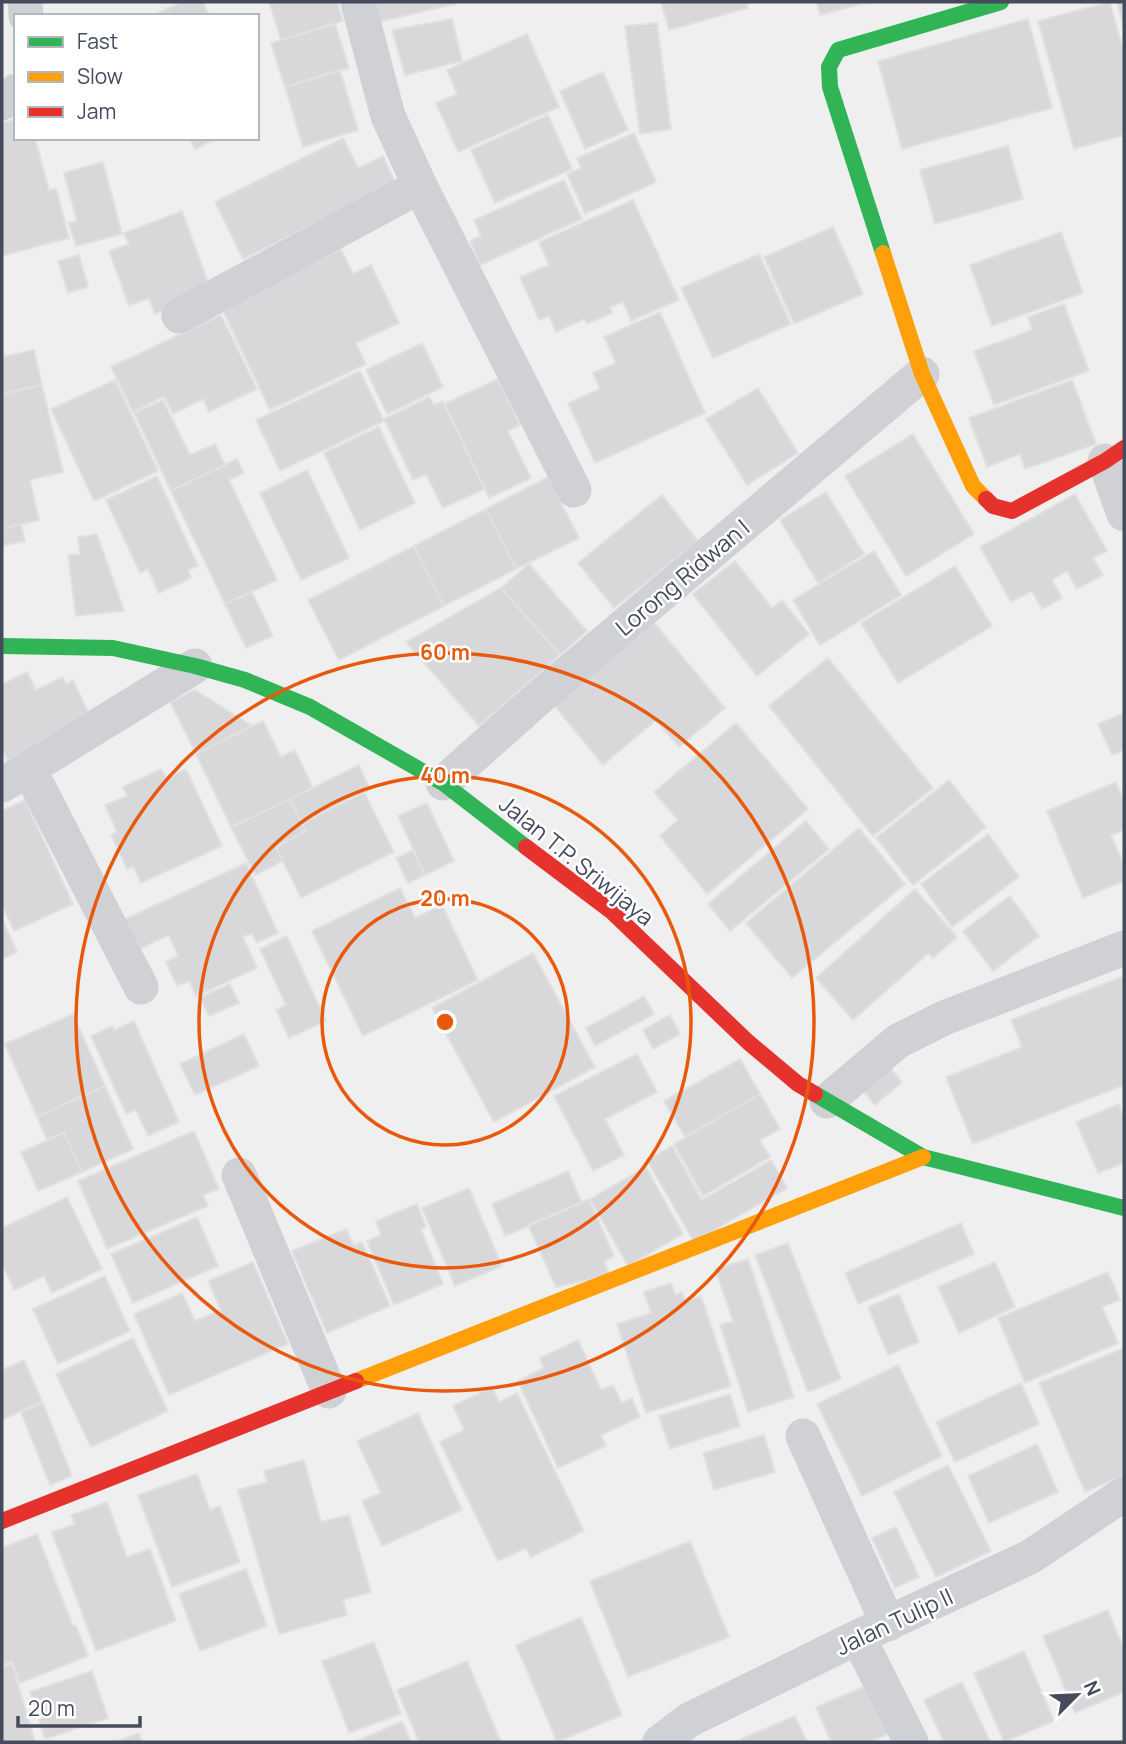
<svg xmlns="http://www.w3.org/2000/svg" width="1126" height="1744" font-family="Manrope,sans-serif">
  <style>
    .building { fill: #d8d8db; stroke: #e1e1e2; stroke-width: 2 }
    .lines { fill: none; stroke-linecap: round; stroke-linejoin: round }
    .street { stroke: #d0d1d5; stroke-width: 35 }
    .fast { stroke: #30b455; stroke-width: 16 }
    .slow { stroke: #ff9f0a; stroke-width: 16 }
    .jam { stroke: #e5322d; stroke-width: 16 }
    .ring { fill: none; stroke: #e8590c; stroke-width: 3.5 }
    .labels { text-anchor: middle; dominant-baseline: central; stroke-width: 5; stroke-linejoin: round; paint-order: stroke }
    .street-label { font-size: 23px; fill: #454b5c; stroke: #fff }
    .centre { fill: #e8590c; stroke: #fff; stroke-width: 3.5 }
    .ring-label { font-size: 21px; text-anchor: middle; font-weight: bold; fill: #e8590c; stroke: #fff; stroke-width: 5; stroke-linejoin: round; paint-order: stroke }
  </style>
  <rect width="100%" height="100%" fill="#f0efef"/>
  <path class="building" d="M182,2H203L209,16H150Z
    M269,2H337L343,21L281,40Z
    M368,2H455V4L374,23Z
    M661,2H746L748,8L669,30Z
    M817,2H868L820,15Z
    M1110,2L1124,53V135L1074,149L1038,21Z
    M1117,2H1124V29Z
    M452,19L462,61L405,75L392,30Z
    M1028,19L1052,108L902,149L878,61Z
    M657,23L671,129L640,134L625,26Z
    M335,24L349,68L285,87L271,43Z
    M527,34L559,107L458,152L436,103L457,94L447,70Z
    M340,70L358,130L303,147L285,87Z
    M603,72L628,130L585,149L560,91Z
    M548,115L572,169L495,203L471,150Z
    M16,119V138H35L49,190L56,188L69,238L2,256V123Z
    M634,133L656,182L585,214L567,174L581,168L577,158Z
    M190,138H219L195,149Z
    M343,138L358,168L383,156L396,184L243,259L215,202Z
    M1008,146L1023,199L935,224L920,170Z
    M103,162L122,234L76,246L69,223L77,221L64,173Z
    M564,180L582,219L480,265L470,241L481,236L474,220Z
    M633,200L679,300L631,321L623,302L610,307L612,313L587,324L584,319L556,332L549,316L539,320L520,277L549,265L539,242Z
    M182,211L212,293L155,314L149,298L129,306L109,251L129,244L124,233Z
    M833,227L863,294L794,324L764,257Z
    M1061,232L1083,293L992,326L970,265Z
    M341,249L353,274L371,265L399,323L356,343L366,364L270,410L221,307Z
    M759,254L791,324L713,358L681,288Z
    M79,255L88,287L68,293L58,261Z
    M1064,304L1089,371L994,405L974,351L1032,330L1028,317Z
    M660,312L705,413L595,463L568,403L600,389L593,373L616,363L604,337Z
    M221,315L257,389L209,412L203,399L173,414L164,396L133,412L111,367Z
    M422,343L443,387L387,414L366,370Z
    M34,350L42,385L2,394V357Z
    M360,371L384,421L280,471L256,420Z
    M498,379L520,425L508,431L531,478L489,498L444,404Z
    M115,380L158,471L94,501L51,409Z
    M1072,380L1096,444L1025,469L1020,454L987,467L969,418Z
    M42,385L63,472L30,480L39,520L2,529V394Z
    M758,388L798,453L747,485L706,419Z
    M429,397L434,405L443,401L485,489L443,508L426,474L413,480L384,419Z
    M163,400L190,455L215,444L225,465L171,491L134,413Z
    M379,427L415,503L360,530L324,453Z
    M913,434L974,534L906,576L845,476Z
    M237,459L244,473L229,480L277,580L225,604L171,491Z
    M307,470L349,558L301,580L260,493Z
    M157,476L198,566L188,570L191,578L159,593L148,569L140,573L106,500Z
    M548,477L579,538L516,569L486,509Z
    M826,492L864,554L818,583L780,520Z
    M1075,494L1107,551L1093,558L1103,575L1077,589L1067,571L1052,580L1062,598L1042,609L1032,591L1011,602L980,547Z
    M662,495L698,541L614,608L578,563Z
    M486,509L516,569L444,606L414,546Z
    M21,524L25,541L2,546V529Z
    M97,534L124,611L76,616L68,555L80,554L78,537Z
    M414,546L444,606L339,660L308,600Z
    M874,551L901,595L820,645L793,600Z
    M735,561L772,608L782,600L809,634L757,676L693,594Z
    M529,564L587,631L560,655L501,588Z
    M955,566L992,626L898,683L861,623Z
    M501,588L560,655L479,726L406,642Z
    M252,592L273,636L246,648L225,604Z
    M651,619L725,708L679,747L656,720L603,765L551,702Z
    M828,658L933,788L873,836L769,706Z
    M27,672L36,690L63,677L66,684L73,680L88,712L8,761L2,749V684Z
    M195,690L252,726L196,754L170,702Z
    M1124,713V750L1112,755L1098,724Z
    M263,721L281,757L295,750L313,788L231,827L196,754Z
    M736,723L808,809L707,894L660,836L678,820L654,792Z
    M359,765L370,789L302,823L290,799Z
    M161,769L166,778L186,769L222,846L141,883L133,866L127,869L111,835L117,832L105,805L127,796L123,787Z
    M949,780L986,827L913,885L876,838Z
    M1116,782L1124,803V830L1111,835L1124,866V881L1083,898L1047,811Z
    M364,792L394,852L301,898L276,847L306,831L302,823Z
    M290,799L306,831L276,847L283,861L255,875L231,827Z
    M25,800L73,904L14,931L2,905V811Z
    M427,803L454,861L425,875L398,816Z
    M806,821L829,849L730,931L708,904Z
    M859,828L905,884L792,978L746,923Z
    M988,834L1019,877L952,927L921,884Z
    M413,850L425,875L408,883L396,858Z
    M246,863L278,933L257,943L252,933L243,937L257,968L196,996L189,981L177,986L166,962L178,956L169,935L135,951L121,921Z
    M400,888L415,918L442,905L478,980L363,1036L312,931Z
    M915,889L957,937L933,958L929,953L853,1020L816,978Z
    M1010,896L1039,936L993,971L963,931Z
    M2,919L17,952L2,959Z
    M287,936L326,1021L289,1038L276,1010L286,1005L260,949Z
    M533,953L595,1067L494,1122L432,1008Z
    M1124,976V1085L973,1144L946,1077L1022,1047L1011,1020Z
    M230,984L239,1003L209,1016L200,997Z
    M644,996L654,1014L595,1046L586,1028Z
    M73,1014L105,1086L37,1117L5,1044Z
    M670,1015L680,1034L653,1049L643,1030Z
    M134,1021L179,1122L148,1136L136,1110L126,1114L91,1036L112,1026L114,1030Z
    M244,1034L259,1066L195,1095L180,1064Z
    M637,1054L657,1092L605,1119L624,1155L593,1171L554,1096Z
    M740,1059L760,1094L685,1137L664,1101Z
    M885,1062L902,1082L875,1105L858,1085Z
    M105,1086L133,1149L82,1172L64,1133L47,1140L37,1117Z
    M760,1094L780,1129L760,1140L770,1157L703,1196L674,1144Z
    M1119,1104L1124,1118V1163L1098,1173L1076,1122Z
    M194,1131L219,1189L203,1195L208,1206L107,1249L78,1181Z
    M64,1133L82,1172L38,1191L21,1152Z
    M672,1146L702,1200L771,1160L787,1188L694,1242L647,1160Z
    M646,1167L683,1234L628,1266L590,1199Z
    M568,1171L582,1203L505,1236L492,1204Z
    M469,1188L502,1266L455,1286L422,1208Z
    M67,1197L102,1269L52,1293L44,1276L14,1290L2,1263V1228Z
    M589,1199L614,1256L604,1261L610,1275L556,1287L528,1225Z
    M417,1204L426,1227L421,1229L443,1284L394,1305L367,1241L381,1235L376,1221Z
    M197,1217L218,1266L133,1303L111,1254Z
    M961,1223L974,1254L858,1304L845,1273Z
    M346,1229L354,1246L362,1242L390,1306L327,1333L292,1251Z
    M788,1243L841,1379L808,1392L755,1255Z
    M748,1259L794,1397L748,1412L720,1325L733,1321L715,1269Z
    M253,1262L288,1344L169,1395L134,1314L182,1293L195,1321L221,1310L208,1281Z
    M995,1262L1015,1307L959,1333L938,1287Z
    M1108,1272L1120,1300L1102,1307L1118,1343L1025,1383L998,1318Z
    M105,1276L130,1331L58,1364L33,1309Z
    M671,1283L675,1295L682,1292L685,1302L701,1296L731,1386L646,1413L617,1324L651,1313L644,1292Z
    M899,1294L919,1342L888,1355L868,1307Z
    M133,1338L168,1411L91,1447L56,1374Z
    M578,1340L601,1390L613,1385L622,1403L632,1398L640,1417L601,1435L606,1446L558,1468L518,1381L544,1368L540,1358Z
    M1124,1348V1475L1085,1492L1039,1383Z
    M24,1360L42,1401L2,1420V1370Z
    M898,1365L942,1456L862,1496L817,1404Z
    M1021,1383L1039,1424L955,1462L936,1422Z
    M492,1387L499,1402L517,1393L584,1531L531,1557L526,1548L498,1561L440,1442L464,1430L453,1406Z
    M730,1394L740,1426L670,1449L659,1416Z
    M43,1403L72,1476L50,1485L21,1412Z
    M418,1413L462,1510L382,1546L362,1501L381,1493L357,1441Z
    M764,1435L775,1472L714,1490L703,1453Z
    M1037,1444L1058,1492L989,1523L968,1476Z
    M304,1460L321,1522L349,1515L371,1592L343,1600L347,1615L279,1634L238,1490L267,1482L264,1471Z
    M948,1465L991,1551L936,1577L894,1492Z
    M197,1474L210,1510L220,1506L240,1562L172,1587L138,1495Z
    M107,1502L127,1557L150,1549L176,1621L96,1651L52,1532L75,1524L71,1515Z
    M896,1527L919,1577L895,1588L872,1538Z
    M37,1534L73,1626H76L88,1656L20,1683L12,1661L2,1665V1548Z
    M690,1541L729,1637L628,1677L590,1581Z
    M246,1569L267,1626L200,1651L179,1594Z
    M1108,1610L1124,1650V1692L1075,1713L1043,1636Z
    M581,1617L622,1715L557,1742L516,1645Z
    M374,1642L401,1714L349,1733L322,1661Z
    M1024,1651L1054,1721L1004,1742L974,1673Z
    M467,1661L501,1742H419L397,1690Z
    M12,1664L35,1742H2V1667Z
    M92,1671L108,1718L45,1739L30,1692Z
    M962,1682L990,1741L987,1742H944L924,1700Z
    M873,1683L893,1732L869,1742H831L816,1707Z
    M795,1716L807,1742H743L741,1739Z
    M402,1721L411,1742H355Z
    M139,1733L142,1742H116Z"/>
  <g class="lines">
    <path class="street" d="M25,2L26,16
      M358,2L388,116L420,186L574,490
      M2,103L11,97L16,91
      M179,316L420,186
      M1105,461L1124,514
      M29,769L141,987
      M443,783L542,695L922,374
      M2,785L195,666
      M827,1101L898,1041L944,1018L1124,948
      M239,1175L329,1391
      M803,1436L888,1624
      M858,1637L911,1742
      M660,1742L689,1720L858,1637L1030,1557L1124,1494"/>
    <path class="fast" d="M883,253L830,87L829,67L838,50L1001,2
      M2,646L113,648L195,666L245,680L310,707L443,783L526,847
      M815,1094L923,1157L1124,1208"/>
    <path class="slow" d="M883,253L922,374L973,486L986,499
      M356,1381L923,1157"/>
    <path class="jam" d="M986,499L993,506L1012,511L1105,461L1124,448
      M526,847L611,911L748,1042L798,1084L815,1094
      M2,1521L356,1381"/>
  </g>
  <g class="ring">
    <circle cx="445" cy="1022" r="123"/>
    <circle cx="445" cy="1022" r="246"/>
    <circle cx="445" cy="1022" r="369"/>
  </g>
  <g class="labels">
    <g class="street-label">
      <text transform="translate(682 577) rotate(-40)">Lorong Ridwan I</text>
      <text transform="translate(577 860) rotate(39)">Jalan T.P. Sriwijaya</text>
      <text transform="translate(894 1621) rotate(-25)">Jalan Tulip II</text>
    </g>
  </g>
  <circle cx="445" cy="1022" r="10" class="centre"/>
  <g class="ring-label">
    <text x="445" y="660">60 m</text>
    <text x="445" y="783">40 m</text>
    <text x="445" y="906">20 m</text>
  </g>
  <rect width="1126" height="1744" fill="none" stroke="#454b5c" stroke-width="7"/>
  <rect x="14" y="14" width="245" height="126" fill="#ffffff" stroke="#b5b7be" stroke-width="2"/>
  <rect x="28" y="37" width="35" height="10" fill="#30b455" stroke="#b5b7be" stroke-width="2"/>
  <text x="77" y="49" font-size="21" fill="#454b5c">Fast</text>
  <rect x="28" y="72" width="35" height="10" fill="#ff9f0a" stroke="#b5b7be" stroke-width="2"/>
  <text x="77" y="84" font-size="21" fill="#454b5c">Slow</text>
  <rect x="28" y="107" width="35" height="10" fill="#e5322d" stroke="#b5b7be" stroke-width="2"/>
  <text x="77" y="119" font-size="21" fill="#454b5c">Jam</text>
  <g transform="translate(1077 1695) rotate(66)" stroke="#ffffff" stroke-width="5" paint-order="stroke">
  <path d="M0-5L12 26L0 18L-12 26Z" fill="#454b5c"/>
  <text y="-10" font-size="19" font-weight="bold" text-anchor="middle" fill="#454b5c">N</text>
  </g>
  <path d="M18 1716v10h122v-10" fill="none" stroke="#454b5c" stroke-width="3.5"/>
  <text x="28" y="1716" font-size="21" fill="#454b5c" stroke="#ffffff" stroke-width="5" paint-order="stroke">20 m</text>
</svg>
